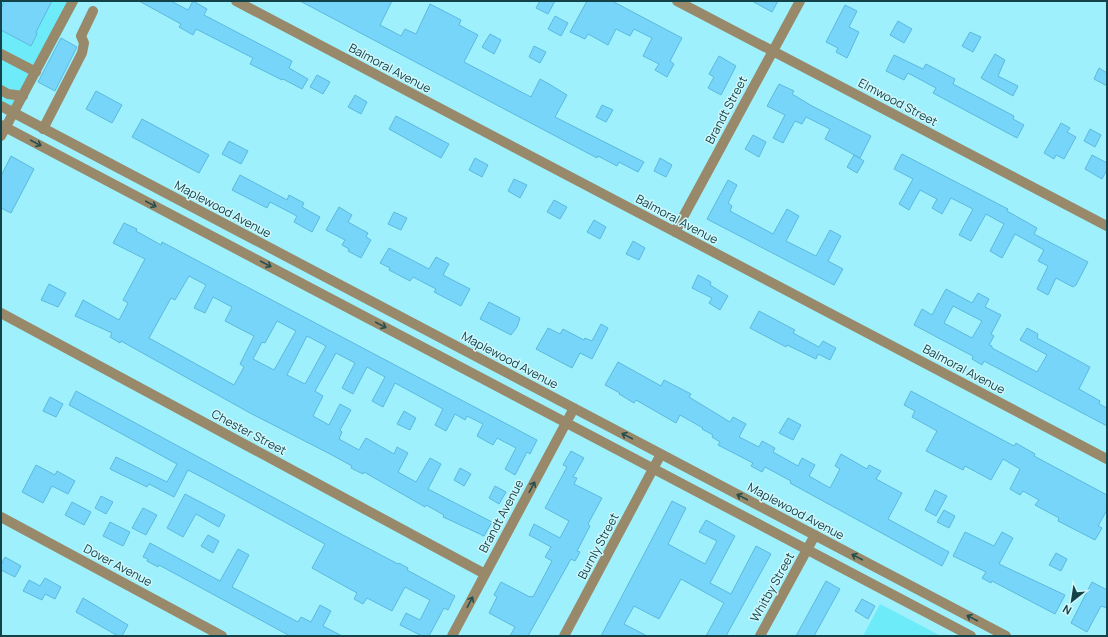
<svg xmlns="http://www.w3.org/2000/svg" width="1108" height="637" font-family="Manrope,sans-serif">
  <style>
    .built { fill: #6eebf9 }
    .building { fill: #77d5f9; stroke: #5bb9dd; fill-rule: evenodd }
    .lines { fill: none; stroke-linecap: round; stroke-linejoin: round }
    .minor { stroke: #98896b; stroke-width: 10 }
    .oneway { stroke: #274e4d }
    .labels { text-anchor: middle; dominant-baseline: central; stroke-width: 3; stroke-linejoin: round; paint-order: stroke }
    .street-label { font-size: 12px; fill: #134348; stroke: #d0f7fc }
  </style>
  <rect width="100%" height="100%" fill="#9ef1fc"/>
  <path class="built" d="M2,1H79L18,115L1,106Z
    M880,604L941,636H863Z"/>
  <path class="building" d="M5,1H52L36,32L37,34L31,46L1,30V8Z
    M139,1H171L188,10L193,1L207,9L204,15L292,61L289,68L308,79L302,89L283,79L282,80L250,64L253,58L196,29L193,35L179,27L181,24Z
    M300,1H392L380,25L401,36L405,29L416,34L430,4L461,20L459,25L478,35L464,62L531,97L540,79L549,84L567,95L555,117L644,162L638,172L619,162L617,166L598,156L597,158Z
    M540,1H555L548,14L536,8Z
    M587,1H612L682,38L670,61L674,64L667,77L655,70L659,64L643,56L652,38L634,29L630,36L616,29L608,45L588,34L585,39L570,32Z
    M752,1H778L772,12Z
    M845,5L857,11L849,27L859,32L847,58L836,52L838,48L826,42Z
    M555,16L568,23L561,36L548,29Z
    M898,21L912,29L904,43L890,35Z
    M970,32L981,37L973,52L962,46Z
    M490,34L501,40L494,54L482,47Z
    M61,38L77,47L55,91L38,82Z
    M534,46L546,52L540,63L529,57Z
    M995,54L1005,60L998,76L1018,86L1013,96L981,78Z
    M894,55L923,69L926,64L955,79L953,84L1014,116L1013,119L1024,125L1017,138L933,93L936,88L908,73L904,80L886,71Z
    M719,56L736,66L721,95L708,88L714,77L709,74Z
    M1099,68L1107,73V86L1094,79Z
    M317,75L330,82L323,94L310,87Z
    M779,84L794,91L792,94L812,106L871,136L860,158L825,139L830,129L806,117L802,124L795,121L783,143L773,138L785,115L767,106Z
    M96,91L122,105L112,123L86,109Z
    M355,95L367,102L361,114L348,107Z
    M602,105L613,110L606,122L596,117Z
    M396,116L449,144L441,158L389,129Z
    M142,119L209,155L199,173L132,137Z
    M1061,123L1070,128L1067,132L1076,137L1064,159L1056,155L1054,159L1044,153Z
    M1090,129L1101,135L1095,147L1084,141Z
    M753,135L766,142L759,157L745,149Z
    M229,141L248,151L241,164L222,154Z
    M902,154L1008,209L1007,211L1037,228L1034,234L1088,262L1076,285L1073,287L1056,278L1048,295L1037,289L1048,266L1038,261L1044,250L1015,234L1002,258L990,251L1004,224L986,214L971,241L959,235L973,209L951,198L942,214L932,208L937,199L920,190L909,210L899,204L913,179L894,169Z
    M854,155L864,161L857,173L847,167Z
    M1092,155L1107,163V170L1102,179L1085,169Z
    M11,156L34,169L11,213L1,208V176Z
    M475,158L488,165L482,177L469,170Z
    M660,158L672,165L666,177L654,171Z
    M240,175L287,200L289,195L304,203L302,207L320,217L312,232L294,222L297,216L270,202L267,208L232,190Z
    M514,179L527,185L520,198L508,191Z
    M728,180L737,185L728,203L732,206L730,211L773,234L787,209L799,216L786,241L816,256L830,230L841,236L828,261L843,269L834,285L707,219Z
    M554,200L567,207L560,219L547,212Z
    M339,207L352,215L348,222L368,233L366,237L371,240L361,258L348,251L349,249L342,245L345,240L326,230Z
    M394,212L407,218L401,230L388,224Z
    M594,220L606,227L600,239L587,232Z
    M124,223L137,229L136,231L161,245L162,242L537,440L530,454L527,452L515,475L505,469L516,448L497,438L493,445L477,436L483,424L467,416L465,420L455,414L446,431L435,425L443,409L395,383L383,407L372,401L385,377L367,367L353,394L342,388L355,363L336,353L315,391L323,396L313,416L329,425L340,404L351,410L340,430L342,432L339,439L359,450L366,438L394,454L397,447L408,453L398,472L416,482L430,458L441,464L428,489L492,522L484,536L454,522L443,517L444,515L426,505L425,507L364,472L363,474L351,468L352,466L332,455L250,413L121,341L120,343L110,337L112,333L75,316L83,300L119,320L128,303L123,300L145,259L113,243ZM189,276L206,285L194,308L205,313L213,297L232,307L225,321L254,336L240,364L244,367L234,385L149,338L171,298L175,300ZM277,321L296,331L274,370L253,359L262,342L265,343ZM307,336L326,346L305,384L287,375Z
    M633,241L645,248L639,260L626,254Z
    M389,248L429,269L436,257L449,264L443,275L470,289L461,306L434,292L436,289L413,277L410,281L389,270L390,268L380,263Z
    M698,275L711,282L710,285L728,296L720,310L709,303L712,298L692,288Z
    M49,284L66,293L58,307L41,300Z
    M946,289L972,303L978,293L989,299L985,307L1001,315L991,334L994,336L989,345L992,346V348L1037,372L1047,355L1020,340L1027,328L1038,334L1037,338L1090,367L1079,389L1100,401L1099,404L1107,408V426L984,361L982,365L972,359L973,356L965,352L914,325L922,309L932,315ZM953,306L982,321L972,338L944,323Z
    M489,302L520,318L517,327L511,335L480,319Z
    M759,311L795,330L793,333L819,347L823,341L836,348L830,360L818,354L816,359L787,345L786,347L750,328Z
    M601,324L608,328L592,359L580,353L572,368L536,349L548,328L560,334L563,329L584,340L585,338L592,341Z
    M618,362L661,386L664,380L691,394L689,397L730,422L733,417L746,424L739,437L759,447L762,441L775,448L773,452L798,466L802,458L815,465L809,476L830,488L840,469L835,466L841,454L867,469L869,465L881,471L876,479L902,493L888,519L949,552L942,566L790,483L791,481L765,467L762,472L751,466L753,463L718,445L720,442L712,437L713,435L702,429L703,428L680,415L676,423L636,400L634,403L619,394L620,393L605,385Z
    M76,391L343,535L398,564L399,563L408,568L407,570L455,596L448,610L444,608L429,636H422L400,625L406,613L420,620L430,600L405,587L392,611L367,598L363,604L354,599L357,593L312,568L325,544L215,484L188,470L174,497L149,484L147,487L110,469L116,457L167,482L177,464L69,405Z
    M911,391L1014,446L1016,443L1035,454L1034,456L1107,495V510L1098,526L1102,528L1095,540L1058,521L1059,518L1035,505L1039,500L1023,491L1020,495L1010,489L1020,469L1003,459L991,480L965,466L963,470L926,451L937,431L912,417L915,411L904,405Z
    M50,397L63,404L56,417L43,411Z
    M404,411L416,418L410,430L397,424Z
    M788,418L801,425L793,440L779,433Z
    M571,451L584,458L573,477L577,478L574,484L602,498L588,524L590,526L577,551L580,552L575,561L571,559L528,636H510L515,627L489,613L497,597L494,595L501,582L530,597L531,596L533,597L552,561L545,557L551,547L529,535L534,524L560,538L569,521L545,508L567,467L563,465Z
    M36,465L55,475L57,471L75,481L68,494L52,486L43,503L22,492Z
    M460,468L471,474L464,486L454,480Z
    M495,486L506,492L499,504L489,498Z
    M935,490L947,496L936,516L925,510Z
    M185,494L225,515L219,527L196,514L183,537L167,528Z
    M101,496L113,502L106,514L95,508Z
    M672,501L686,508L668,544L705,564L717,541L699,532L706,520L735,536L710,583L731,594L756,546L771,554L726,636H706L724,603L681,579L659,619L634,606L624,624L647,636H601Z
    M72,502L91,512L84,525L65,515Z
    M143,508L157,515L146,535L132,528Z
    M944,510L955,516L949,528L937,522Z
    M110,522L130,532L123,546L103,536Z
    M965,532L994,546L1002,532L1013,538L999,564L1065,595L1055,614L992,581L991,583L982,578L986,572L953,556Z
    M208,535L219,541L213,553L201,546Z
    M150,543L220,581L238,549L249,555L232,587L298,622L301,617L311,622L320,605L331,611L323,626L342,636H290L159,565L158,567L147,561L148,559L143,557Z
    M1056,553L1067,559L1061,571L1049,565Z
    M5,557L21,566L15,577L1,570V565Z
    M45,578L61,587L55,599L45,594L42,600L23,591L29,580L40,586Z
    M826,581L840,589L830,607L814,636H796Z
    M1092,582L1107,590V608L1101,606L1087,632L1071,623Z
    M83,598L128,625L122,636H118L76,612Z
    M862,599L875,606L868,619L855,611Z"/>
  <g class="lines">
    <path class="minor" d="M236,1L1107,459
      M677,1L1107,226
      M1,54L36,72
      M1,90L8,94L23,96
      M1,106L1006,636
      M1,125L971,636
      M43,129L82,53L84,43L81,36L93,11
      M1,136L73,1
      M675,232L800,1
      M1,313L485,574
      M1,517L222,636
      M452,636L574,408
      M564,636L661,454
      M760,636L815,535"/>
  </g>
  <defs><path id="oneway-shaft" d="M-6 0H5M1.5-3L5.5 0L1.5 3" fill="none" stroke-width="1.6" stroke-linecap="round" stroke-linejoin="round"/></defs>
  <g class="oneway">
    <use href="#oneway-shaft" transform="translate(36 143) rotate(28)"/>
    <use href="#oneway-shaft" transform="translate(151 204) rotate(28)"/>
    <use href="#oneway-shaft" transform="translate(266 264) rotate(28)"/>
    <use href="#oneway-shaft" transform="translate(381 325) rotate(28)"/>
    <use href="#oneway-shaft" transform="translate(627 436) rotate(-152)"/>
    <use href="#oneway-shaft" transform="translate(532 487) rotate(-62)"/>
    <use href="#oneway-shaft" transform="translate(742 497) rotate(-152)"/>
    <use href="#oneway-shaft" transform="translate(857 557) rotate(-152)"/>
    <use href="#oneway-shaft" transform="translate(470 602) rotate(-62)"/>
    <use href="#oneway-shaft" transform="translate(972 618) rotate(-152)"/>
  </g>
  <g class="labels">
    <g class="street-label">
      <text transform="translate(390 68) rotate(28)">Balmoral Avenue</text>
      <text transform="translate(898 102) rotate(28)">Elmwood Street</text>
      <text transform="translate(726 110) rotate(-62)">Brandt Street</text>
      <text transform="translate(223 209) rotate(28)">Maplewood Avenue</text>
      <text transform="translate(677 219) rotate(28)">Balmoral Avenue</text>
      <text transform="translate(510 360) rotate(28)">Maplewood Avenue</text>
      <text transform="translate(964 369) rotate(28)">Balmoral Avenue</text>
      <text transform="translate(249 432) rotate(28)">Chester Street</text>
      <text transform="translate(796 511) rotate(28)">Maplewood Avenue</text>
      <text transform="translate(501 516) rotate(-62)">Brandt Avenue</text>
      <text transform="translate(598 546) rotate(-62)">Burnly Street</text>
      <text transform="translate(118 565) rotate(28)">Dover Avenue</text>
      <text transform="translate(772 587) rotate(-61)">Whitby Street</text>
    </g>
  </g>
  <rect width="1108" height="637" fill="none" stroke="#134348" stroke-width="4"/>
  <g transform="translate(1072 601) rotate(210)" stroke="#d0f7fc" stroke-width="3" paint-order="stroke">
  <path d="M0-3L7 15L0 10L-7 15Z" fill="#134348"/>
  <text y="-6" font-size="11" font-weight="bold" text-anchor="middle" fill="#134348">N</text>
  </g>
</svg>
